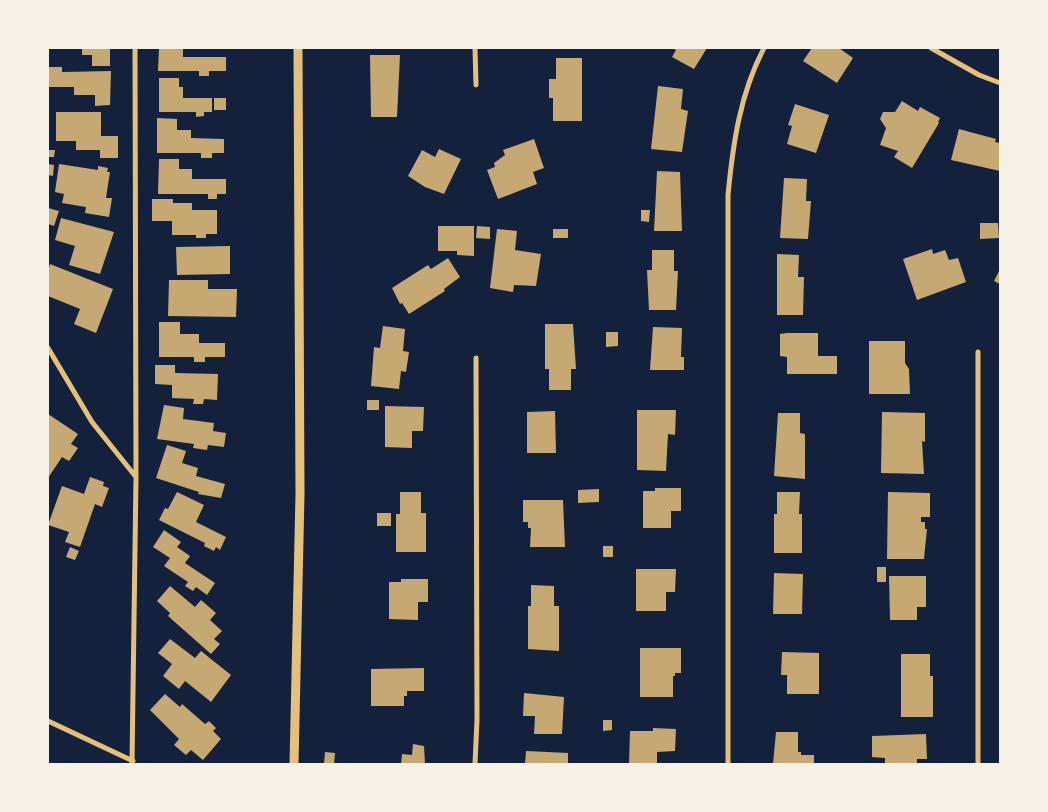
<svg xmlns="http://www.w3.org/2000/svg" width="1048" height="812" font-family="Literata,serif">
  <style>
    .building { fill: #c6a872 }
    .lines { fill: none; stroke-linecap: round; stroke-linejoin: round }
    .minor { stroke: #e5c07b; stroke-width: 5 }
    .tertiary { stroke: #e5c07b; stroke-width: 9 }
  </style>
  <rect width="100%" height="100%" fill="#14213d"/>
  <path class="building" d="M82,48H110V66H92V55H82Z
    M159,48H183V57H226V71H209V76H199V71H158Z
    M672,48H707L694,69L672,57L676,50Z
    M812,48H839L853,58L837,83L803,61Z
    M370,55H400L397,117H371Z
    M556,58H582V121H553V98H549V79H556Z
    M49,67H62V72L111,71L110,105L95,106V95H74V87H48Z
    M159,78H179V87H183V98H212V112H204V116L196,117V112H159Z
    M658,86L683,89L681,109L688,111L682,152L651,149Z
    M214,98H226V110H214Z
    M902,101L918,111L920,107L940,118L938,122L939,123L912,168L894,157L898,151L880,145L886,128L880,119L883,112H895Z
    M795,104L829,115L816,153L787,144L792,126L788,125Z
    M56,112H101V136H118V158H100V150H76V141H56Z
    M157,118L177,119V130H191V138L224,139V153H212V158H201V153H157Z
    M959,129L996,139L995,142L1000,143V171L951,160Z
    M534,139L544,168L533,172L537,184L498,199L487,170L495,167L494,163L505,155L503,150Z
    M439,149L461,159L444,194L425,187L408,176L422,150L435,157Z
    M48,150H55L54,157H48Z
    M159,159H179V169H192V179H226V194H217V199H208V194H158Z
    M48,164L54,165L53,176L48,175Z
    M59,164L98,170V166L108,168L107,172H110L106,198H112L109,217L85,213L86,207L62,203L64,194L55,192Z
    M657,171L680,172L682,231H654Z
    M784,178L807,179L806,201H811L808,239L780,238Z
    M152,199H173V203H192V210H217V234H206V238H196V235H172V221H152Z
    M48,208L59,211L54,226L48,224Z
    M641,210H650L649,222L641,221Z
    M61,218L114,232L100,274L69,265L75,246L55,240Z
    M980,223H998L999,238L980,239Z
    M438,226H474V256L457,255V251H438Z
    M477,226L490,227V239L476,238Z
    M497,229L517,231L515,250L541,254L536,286L514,285L513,292L490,288Z
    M553,229H568V238H553Z
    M230,246V274L177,275L176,247Z
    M932,249L933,254L945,250L949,260L958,258L966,282L917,300L903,259Z
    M652,250H674V271H678L676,310H649L647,270H652Z
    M777,254L799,255L798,277H804L803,315H777Z
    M448,258L460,277L444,289L445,291L409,314L402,303L400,304L392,288L428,265L431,269Z
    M50,264L113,289L96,333L74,324L80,309L48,296V271Z
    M1000,269V284L994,281Z
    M169,280H208V289H237L236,317L168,316Z
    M159,322H180V334H199V343H225V357H205V362H194V357H159Z
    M545,324H573L576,369H571V390H549V369H545Z
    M383,326L405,329L403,351L409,352L406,372L401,371L399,389L371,386L374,347L380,348Z
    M653,327L682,328L681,357H684V370H650Z
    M606,332H618V346L606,347Z
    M787,333H818V356H837V374H787V357L780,356V334Z
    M869,341H905V363L909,369L910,394H869Z
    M155,365H175V373L218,374L217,400L204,399L203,404H193L194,399L172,398V385L155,384Z
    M367,400H379V410H367Z
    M164,405L184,408L183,419L214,423L213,431L226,433L224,447L208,445L207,450L193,448L194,444L157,439Z
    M385,406L424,407L423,431H412V448L385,447Z
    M637,410H676L675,435L668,434L666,471L637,470Z
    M555,411L556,453H527V412Z
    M882,412L925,413V442L922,441L924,474L881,473Z
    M778,413H800V433L805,434V479L774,476Z
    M48,414L78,434L71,444L78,448L69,461L62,457L48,478Z
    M167,445L186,451L182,463L198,468L196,476L225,484L221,498L198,494L199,492L156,478Z
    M90,477L104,482L103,486L109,488L102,507L95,504L80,547L65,542L69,532L48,525L62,486L84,494Z
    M655,488H681V511H671V528H643V491H655Z
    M599,489V502L578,503V490Z
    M177,492L204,505L196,522L226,537L220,550L216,547L214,551L204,546L205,543L159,520L165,508L168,509Z
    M400,492H421V513H426V552H396V514H400Z
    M777,492H800L799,514H802V553H774V514H777Z
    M888,492L930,493V517H921V522H925V529H927L924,559H887Z
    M523,500H563L565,547H530L531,528H528V522H523Z
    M377,513H391V526H377Z
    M164,530L181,542L177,547L190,556L185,563L215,583L207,595L196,587L193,591L185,586L188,582L164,566L170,558L153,547Z
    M603,546H613V557H603Z
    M70,547L79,551L75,560L66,557Z
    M877,567H886V582H877Z
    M636,569H676L675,592H666V611H636Z
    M774,573L803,574L802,614H773Z
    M889,576H926V607H917V620H890Z
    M401,579H428V602H418V620L389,619V582H401Z
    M531,585L554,586V606H559V651L528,649V606H531Z
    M170,586L195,607L201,600L216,613L210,620L222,631L214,639L220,644L211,654L168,616L170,613L157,601Z
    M170,639L195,658L201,651L231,675L211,702L185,681L179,689L163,676L172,664L158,653Z
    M640,648H681V673H675V676H673V697H640Z
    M782,652L819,653V694H787V675H781Z
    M901,654H930V676H933V717H901Z
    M424,668V691H407V696H404V706H371V669Z
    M524,693L564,697L562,734H534L535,716H523Z
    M165,694L180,707L182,704L205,724L209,721L216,728L213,731L221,739L203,760L191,750L186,755L174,745L179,739L150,710Z
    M603,720H612V730L603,731Z
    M653,728L676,729L675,751L657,752V764H629L630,731H653Z
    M776,732H798V752H801V755H814V764H773Z
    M926,734L927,759H917V764H885V758L872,757V736Z
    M413,744L424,746L425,764H401L402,754L412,755Z
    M526,751L568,753V764H525Z
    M325,752L335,753L334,764H324Z"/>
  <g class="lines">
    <path class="minor" d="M475,48L476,85
      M931,48L979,75L1000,83
      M48,348L92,422L136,477
      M48,721L133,761
      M132,764L136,477L135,48
      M475,764L477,720L476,358
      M728,764V195C733,143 740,94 764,48
      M978,764V352"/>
    <path class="tertiary" d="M294,764L300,494L298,48"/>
  </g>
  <rect width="1048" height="812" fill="none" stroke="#f6f1e7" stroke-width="98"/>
</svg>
